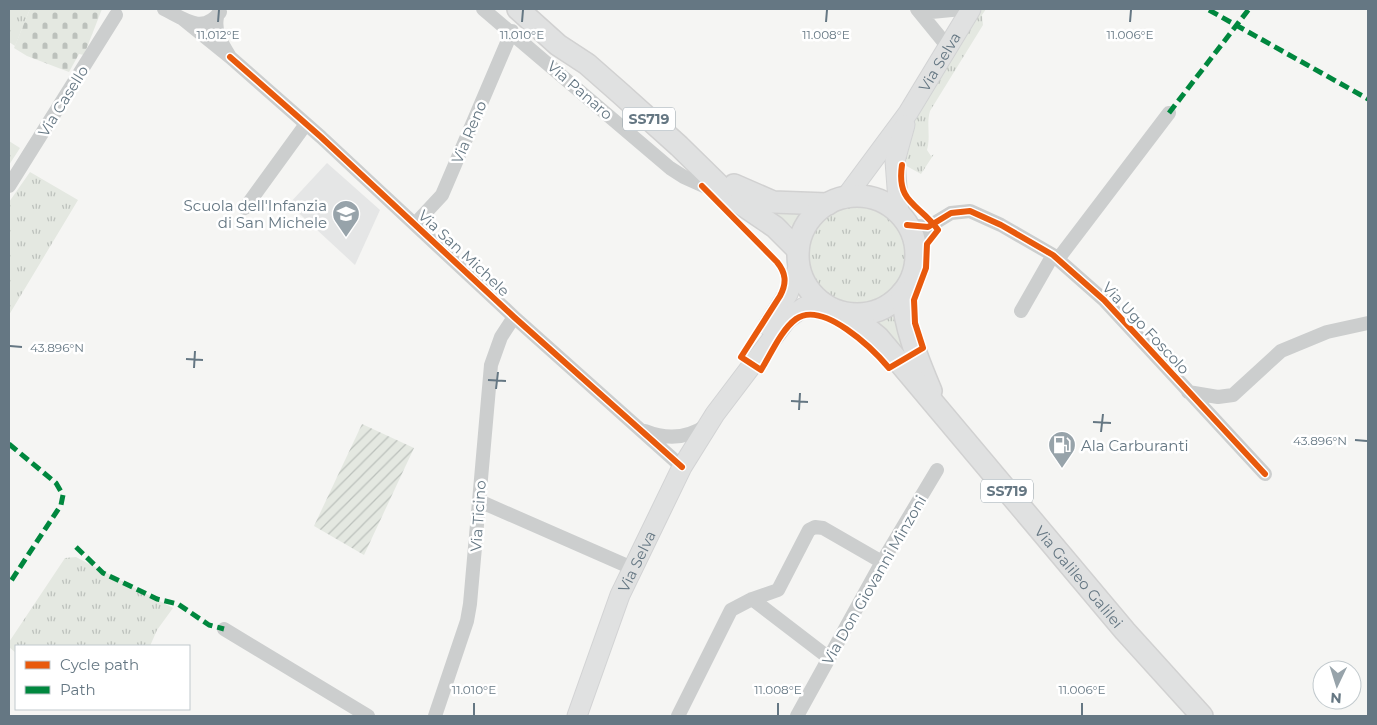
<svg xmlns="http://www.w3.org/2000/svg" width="1377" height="725" font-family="Montserrat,sans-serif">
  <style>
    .built { fill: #e5e6e6 }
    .grass { fill: url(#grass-tufts) }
    .cemetery { fill: url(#cemetery-stones) }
    .garden { fill: url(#garden-furrows) }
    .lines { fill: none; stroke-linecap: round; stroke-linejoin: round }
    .secondary-casing { stroke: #d2d3d4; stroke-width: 21 }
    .primary-casing { stroke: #d1d1d1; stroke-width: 24 }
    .minor { stroke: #cccece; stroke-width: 14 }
    .secondary { stroke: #e0e1e1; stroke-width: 19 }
    .primary { stroke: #e0e1e1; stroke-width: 21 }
    .quiet { stroke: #00873e; stroke-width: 5; stroke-dasharray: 10 5; stroke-linecap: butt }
    .cycleway-casing { stroke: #fff; stroke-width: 9 }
    .cycleway { stroke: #e8590c; stroke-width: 6 }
    .ticks { fill: none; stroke: #657783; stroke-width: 2 }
    .labels { text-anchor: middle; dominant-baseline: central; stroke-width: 5; stroke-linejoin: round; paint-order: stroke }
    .shield { fill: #fff; stroke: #93a0a8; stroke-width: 1 }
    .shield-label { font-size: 14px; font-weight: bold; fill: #657783 }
    .street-label { font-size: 15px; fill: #657783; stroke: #fff }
    .poi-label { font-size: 15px; fill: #657783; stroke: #fff; text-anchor: end }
    .ticks-label { font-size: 12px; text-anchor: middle; fill: #657783; stroke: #fff; stroke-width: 5; stroke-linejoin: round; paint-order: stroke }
  </style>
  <defs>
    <pattern id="grass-tufts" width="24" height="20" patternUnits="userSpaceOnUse" patternTransform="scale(1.25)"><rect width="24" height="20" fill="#e4e8e1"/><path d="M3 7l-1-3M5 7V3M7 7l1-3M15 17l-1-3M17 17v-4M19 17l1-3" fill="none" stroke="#bcc1bc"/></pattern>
    <pattern id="cemetery-stones" width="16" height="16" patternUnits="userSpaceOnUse" patternTransform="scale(1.25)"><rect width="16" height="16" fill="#e4e8e1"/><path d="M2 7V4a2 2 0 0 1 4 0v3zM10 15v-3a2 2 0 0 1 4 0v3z" fill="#bcc1bc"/></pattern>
    <pattern id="garden-furrows" width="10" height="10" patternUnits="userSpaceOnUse" patternTransform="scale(1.25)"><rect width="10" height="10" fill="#e4e8e1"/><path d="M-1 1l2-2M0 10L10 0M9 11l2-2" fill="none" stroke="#bcc1bc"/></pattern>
  </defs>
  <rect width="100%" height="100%" fill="#f5f5f3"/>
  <path class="built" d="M327,163L380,210L355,265L289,204Z"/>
  <path class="grass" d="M9,9H30L15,46L9,42Z
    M976,9H986L982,15L983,25L930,111C926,124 931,136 927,150L931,156L934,154L921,174L903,164L911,126Z
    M9,141L20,148L9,165Z
    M30,172L78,200L9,315V202Z
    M806 256a50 50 0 1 1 100 0a50 50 0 1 1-100 0Z
    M772,212L806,213L796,229Z
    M897,311L908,353L903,356L872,321L889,317Z
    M76,557L173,608L157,630L150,646H16V653L9,647V642L65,558Z"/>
  <path class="cemetery" d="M30,9H102L84,55L79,54L69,72L27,56L14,48Z"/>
  <path class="garden" d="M362,424L414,448L364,555L314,526Z"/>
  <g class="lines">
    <defs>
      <g id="secondary">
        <path id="s1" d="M845,198L908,113L971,9"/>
        <path d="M899,214L895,161L905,125"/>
        <path d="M768,326L788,294L799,265"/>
        <path id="s2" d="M577,716L620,595L682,467L715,414L787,319L804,307L823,304"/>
      </g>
      <g id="primary">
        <path d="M518,9L558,45L587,64L620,93L679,146L731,197L775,227L798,250"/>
        <path d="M734,185L773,202L828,204"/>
        <circle cx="857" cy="255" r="59"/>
        <path d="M902,293C905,328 917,358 931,391"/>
        <path id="s3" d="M850,314L878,337L1125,631L1202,716"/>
      </g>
    </defs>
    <use href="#secondary" class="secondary-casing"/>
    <use href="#primary" class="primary-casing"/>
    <path class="minor" d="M164,9C184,19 203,35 220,12
      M483,9L670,168L684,177L722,194
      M917,9L948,47
      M921,13L962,9
      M183,19L230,57C222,43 214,33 217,17
      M230,57L321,137L514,317L682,467
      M9,186L116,15
      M245,208L306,124
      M415,224L442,195L512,31
      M907,225L928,227L951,213L970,211L1001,225L1053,255L1104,300L1265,474
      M915,247L928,227
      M1058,259L1169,113
      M1021,311L1053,255
      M1188,392L1218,397L1233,395L1281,351L1327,332L1368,323
      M645,431C667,440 687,439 707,425
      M479,501L632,568
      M752,599L829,658
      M224,629L368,716
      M435,716L467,621L470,604L491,365L501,337L514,317
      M678,716L731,610L752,599L778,590L809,530L815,527L823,528L882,562
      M797,716L882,562L937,470"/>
    <use href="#secondary" class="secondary"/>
    <use href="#primary" class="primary"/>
    <path class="quiet" d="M1209,10L1368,99
      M1169,113L1249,9
      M9,444L56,483L63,495L61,505L9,584
      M76,547L103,573L157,599L178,604L209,625L224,629"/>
    <defs>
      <path id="cycleway" d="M230,57L321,137L514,317L682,467
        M702,186L777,262C786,273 787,283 780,296L741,357L761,370C771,354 781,330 796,319C823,300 873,349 889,368L923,348L915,323L914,300L926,268L927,244L938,230C920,204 896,204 902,165
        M907,225L928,227L951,213L970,211L1001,225L1053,255L1104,300L1265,474"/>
    </defs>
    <use href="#cycleway" class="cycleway-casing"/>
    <use href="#cycleway" class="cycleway"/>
  </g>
  <path class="ticks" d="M218,22L219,10M522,22L523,10M826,22L827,10M1130,22L1131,10M10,346L22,347M186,359L203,360M194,368L195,351M488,380L506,381M496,389L498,372M791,401L808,402M799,410L800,393M1093,422L1111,423M1101,432L1103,414M1355,440L1367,441M474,715V703M778,715V703M1082,715V703"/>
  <defs>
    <symbol id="school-pin" viewBox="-11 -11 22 30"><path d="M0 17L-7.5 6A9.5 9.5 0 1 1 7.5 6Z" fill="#97a3aa" stroke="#fff"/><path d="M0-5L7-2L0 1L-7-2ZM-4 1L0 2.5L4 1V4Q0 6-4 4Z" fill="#fff"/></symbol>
    <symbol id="fuel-pin" viewBox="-11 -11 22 30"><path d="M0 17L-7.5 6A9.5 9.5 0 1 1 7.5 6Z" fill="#97a3aa" stroke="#fff"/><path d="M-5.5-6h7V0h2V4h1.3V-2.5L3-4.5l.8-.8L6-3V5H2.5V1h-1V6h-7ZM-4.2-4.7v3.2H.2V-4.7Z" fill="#fff"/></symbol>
  </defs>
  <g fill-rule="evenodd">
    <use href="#school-pin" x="330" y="198" width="32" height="43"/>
    <use href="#fuel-pin" x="1046" y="429" width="32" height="43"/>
  </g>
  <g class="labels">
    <g class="shield">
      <rect x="623" y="107.5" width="52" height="23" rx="4"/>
      <rect x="981" y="479.5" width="52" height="23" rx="4"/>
    </g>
    <g class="shield-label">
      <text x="649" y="119">SS719</text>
      <text x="1007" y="491">SS719</text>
    </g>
    <g class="street-label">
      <text stroke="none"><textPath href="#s1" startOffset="166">Via Selva</textPath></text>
      <text transform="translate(580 90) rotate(41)">Via Panaro</text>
      <text transform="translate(63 101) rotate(-58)">Via Casello</text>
      <text transform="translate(469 132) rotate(-67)">Via Reno</text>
      <text transform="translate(464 253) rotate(43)">Via San Michele</text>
      <text transform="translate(1146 328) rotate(47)">Via Ugo Foscolo</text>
      <text transform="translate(478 516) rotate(-86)">Via Ticino</text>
      <text stroke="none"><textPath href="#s2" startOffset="166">Via Selva</textPath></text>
      <text stroke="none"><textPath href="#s3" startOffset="349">Via Galileo Galilei</textPath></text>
      <text transform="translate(874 580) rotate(-60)">Via Don Giovanni Minzoni</text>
    </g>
    <g class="poi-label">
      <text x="327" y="205">Scuola dell'Infanzia<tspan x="327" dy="17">di San Michele</tspan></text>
      <text x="1081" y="445" text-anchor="start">Ala Carburanti</text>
    </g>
  </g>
  <g class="ticks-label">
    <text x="218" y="39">11.012°E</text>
    <text x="522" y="39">11.010°E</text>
    <text x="826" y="39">11.008°E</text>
    <text x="1130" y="39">11.006°E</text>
    <text x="57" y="352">43.896°N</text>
    <text x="1320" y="445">43.896°N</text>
    <text x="474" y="694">11.010°E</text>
    <text x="778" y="694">11.008°E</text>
    <text x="1082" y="694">11.006°E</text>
  </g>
  <rect width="1377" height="725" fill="none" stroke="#657783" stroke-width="20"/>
  <rect x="15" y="645" width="175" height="65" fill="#ffffff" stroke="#c1c9cd"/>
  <rect x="25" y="661" width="25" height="8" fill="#e8590c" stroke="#c1c9cd"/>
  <text x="60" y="670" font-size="15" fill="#657783">Cycle path</text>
  <rect x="25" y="686" width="25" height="8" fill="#00873e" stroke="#c1c9cd"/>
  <text x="60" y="695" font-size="15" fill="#657783">Path</text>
  <g transform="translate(1337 685) rotate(184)"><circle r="24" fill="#ffffff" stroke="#c1c9cd"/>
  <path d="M0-4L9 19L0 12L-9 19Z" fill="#97a3aa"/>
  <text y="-8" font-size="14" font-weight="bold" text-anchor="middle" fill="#657783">N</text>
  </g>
</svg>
